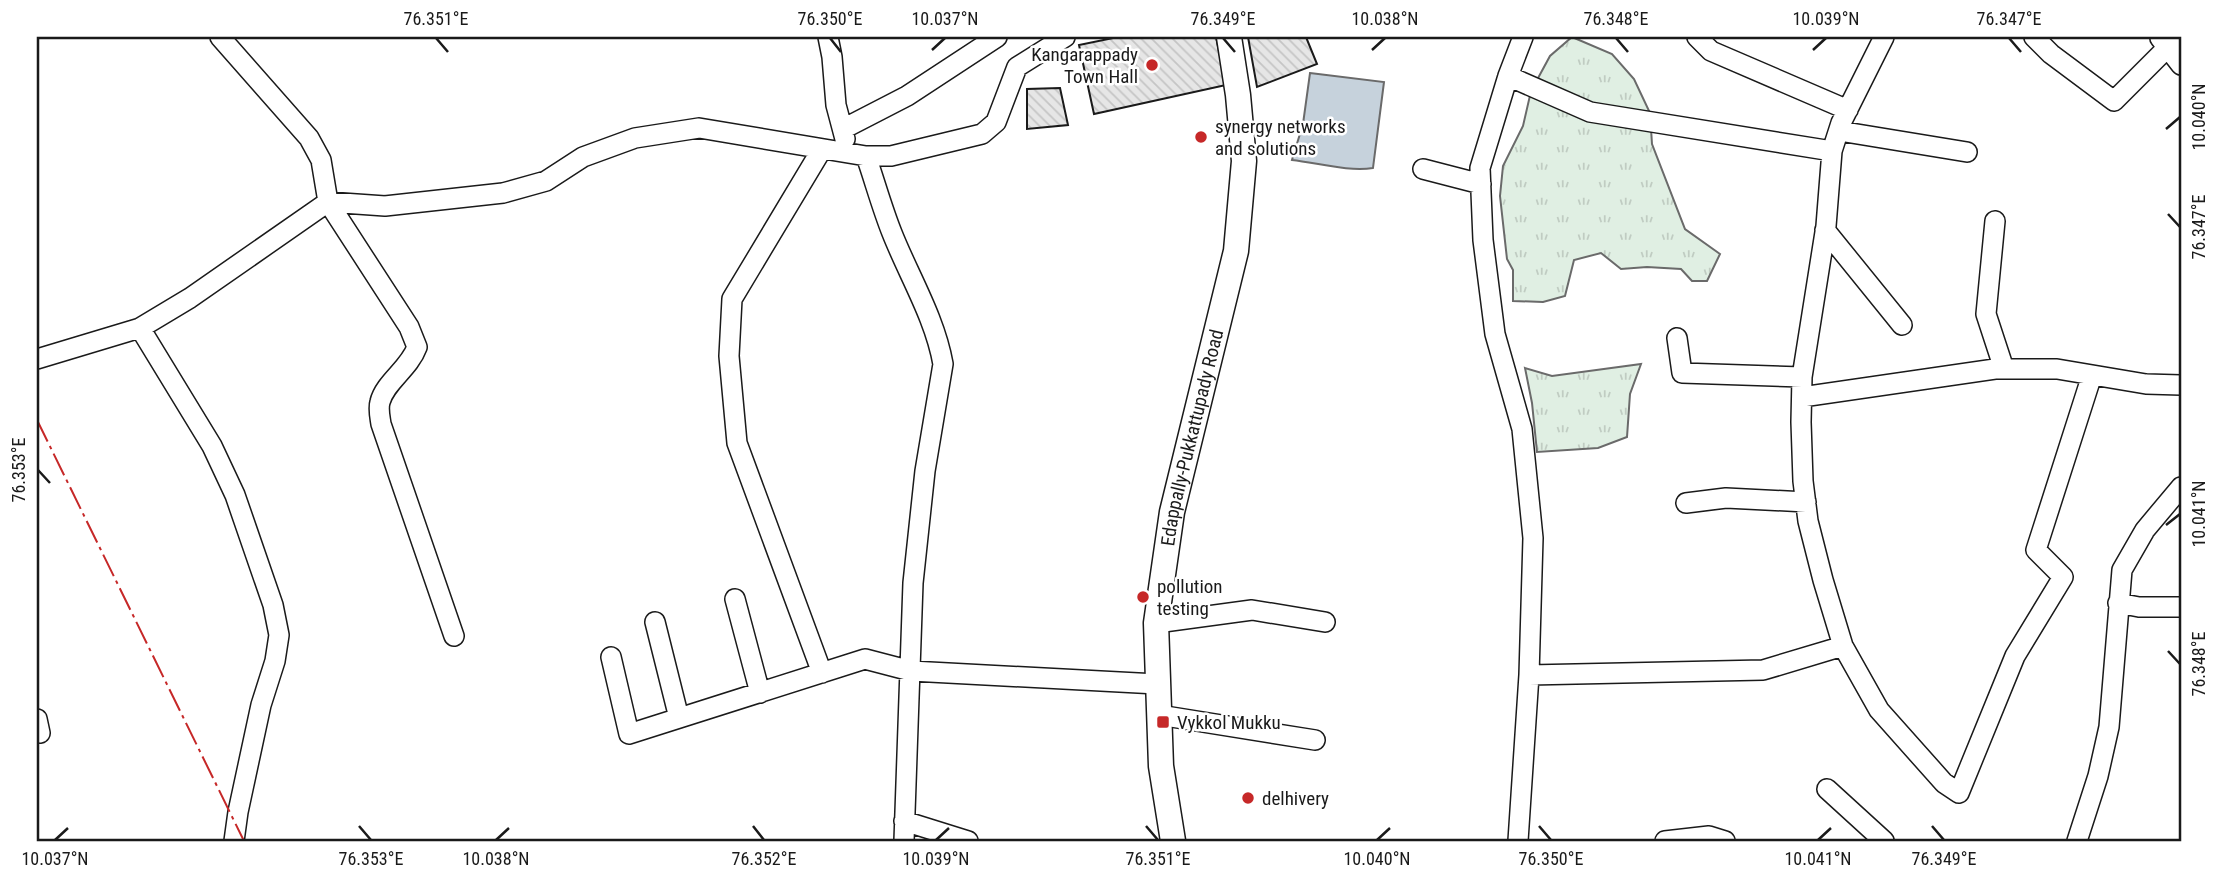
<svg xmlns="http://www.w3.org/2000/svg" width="2218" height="878" font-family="'Roboto Condensed',sans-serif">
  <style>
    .grass { fill: url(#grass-tufts); stroke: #6a6a6a; stroke-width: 2 }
    .water { fill: #c6d2dc; stroke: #6a6a6a; stroke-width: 2 }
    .building { fill: url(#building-back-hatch); stroke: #1a1a1a; stroke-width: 2 }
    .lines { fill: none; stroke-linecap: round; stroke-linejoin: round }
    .minor-casing { stroke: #1a1a1a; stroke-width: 22 }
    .major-casing { stroke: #1a1a1a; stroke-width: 27 }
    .minor { stroke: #fff; stroke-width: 19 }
    .major { stroke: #fff; stroke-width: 24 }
    .power { stroke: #c62828; stroke-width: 2; stroke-dasharray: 24 5 3.5 5; stroke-linecap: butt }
    .ticks { fill: none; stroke: #1a1a1a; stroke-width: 2.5 }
    .poi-dot { fill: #c62828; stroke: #fff; stroke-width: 2.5 }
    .labels { text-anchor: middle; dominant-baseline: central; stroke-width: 5; stroke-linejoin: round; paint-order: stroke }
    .poi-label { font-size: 19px; fill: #1a1a1a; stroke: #fff; text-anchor: start }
    .street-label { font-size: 19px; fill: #1a1a1a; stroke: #fff }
    .neatline { fill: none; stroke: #1a1a1a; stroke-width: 2.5 }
    .ticks-label { font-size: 18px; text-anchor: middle; fill: #1a1a1a }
  </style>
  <defs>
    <pattern id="grass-tufts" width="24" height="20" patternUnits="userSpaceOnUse" patternTransform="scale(1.75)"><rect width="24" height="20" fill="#e0efe3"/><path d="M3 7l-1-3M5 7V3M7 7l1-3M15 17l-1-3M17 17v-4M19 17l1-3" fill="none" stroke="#c0ccc2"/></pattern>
    <pattern id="building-back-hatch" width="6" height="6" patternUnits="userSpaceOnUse" patternTransform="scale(1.75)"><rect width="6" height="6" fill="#e6e6e6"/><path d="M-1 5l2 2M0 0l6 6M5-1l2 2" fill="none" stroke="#c5c5c5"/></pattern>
  </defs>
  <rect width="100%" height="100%" fill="#fff"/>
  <path class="grass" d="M1572,37L1612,54L1634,79L1650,113L1652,144L1685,229L1720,254L1707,281H1692L1681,269L1647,267L1621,269L1601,253L1574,260L1565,296L1543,302L1513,301V270L1507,259L1500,196L1503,166L1523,126L1531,91L1550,56Z
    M1641,364L1630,394L1627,437L1598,448L1537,452L1532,403L1525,368L1552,376Z"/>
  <path class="water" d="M1310,73L1384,82L1373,168C1349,172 1318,163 1292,160L1303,124Z"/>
  <path class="building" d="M1118,37H1216L1226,85L1094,114L1079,45Z
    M1248,37H1306L1317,64L1257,87Z
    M1060,88L1068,125L1027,129V89Z"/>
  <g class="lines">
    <defs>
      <path id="minor" d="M220,37L309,138L321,160L328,202L409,327L417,347C409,369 385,382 380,402C378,409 380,417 381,424L454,636
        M828,37L832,57L836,105L845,139
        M1697,37L1711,51L1848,110
        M1884,37L1841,123L1832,151L1826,226L1802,377L1801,422L1803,481L1808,521L1823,580L1843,646L1879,710L1944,783L1959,793L2015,656L2063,577L2036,550L2092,375
        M2034,37L2051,54L2114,101L2178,37
        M2160,38L2181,65
        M1508,76L1590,112L1832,151
        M843,129L907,96L997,37
        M1839,131L1967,152
        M866,156C875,182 882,208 892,233C909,276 935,318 943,364L925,471L913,583L904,841
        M1423,169L1481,184
        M1995,221L1986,314L2004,369
        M1825,230L1902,325
        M140,328L212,446L235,495L273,605L279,635L275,661L261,705L238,812L234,841
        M1677,338L1682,373L1802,377
        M37,359L140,328L190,298L328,202L385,206L503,193L546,181L583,157L635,138L699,128L866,156H891L982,134L996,122L1017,67L1065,37
        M1802,397L1995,369H2057L2146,384L2181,385
        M1686,503L1726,498L1806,502
        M735,599L760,693
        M2118,603L2139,607H2181
        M655,622L679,718
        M1156,623L1252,610L1325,622
        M611,657L629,734L865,659L911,671L1157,684
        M822,673L737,443L729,356L732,299L822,149
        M1529,675L1763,670L1843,646
        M1159,715L1315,740
        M37,719L40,733
        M1827,789L1884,841
        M904,821L968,841
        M1518,841L1529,675L1533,538L1522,429L1495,334L1483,240L1480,168L1508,76L1523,37
        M1665,841L1709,836L1725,841
        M2077,841L2098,776L2109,727L2122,570L2145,530L2181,487"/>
      <g id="major">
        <path id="s1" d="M1173,841L1161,766L1156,623L1172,512L1236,251L1244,161L1238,95L1229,37"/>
      </g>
    </defs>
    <use href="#minor" class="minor-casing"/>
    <use href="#major" class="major-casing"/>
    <use href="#minor" class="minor"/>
    <use href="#major" class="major"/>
    <path class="power" d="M37,420L244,841"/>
  </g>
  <path class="ticks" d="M436,38L448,52M830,38L841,52M1223,38L1235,52M1616,38L1628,52M2009,38L2021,52M932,50L945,38M1372,50L1385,38M1813,50L1826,38M2166,129L2180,117M2168,214L2180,227M38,470L50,483M2166,525L2180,514M2168,651L2180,664M359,826L371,840M753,826L764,840M1146,826L1158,840M1539,826L1551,840M1932,826L1944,840M55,840L68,828M496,840L509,828M936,840L949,828M1377,840L1390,828M1818,840L1831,828"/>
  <g class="poi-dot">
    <circle cx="1152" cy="65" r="7"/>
    <circle cx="1201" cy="137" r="7"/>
    <circle cx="1143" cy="597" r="7"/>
    <rect x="1156" y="715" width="14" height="14" rx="3.5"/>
    <circle cx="1248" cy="798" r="7"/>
  </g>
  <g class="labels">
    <g class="poi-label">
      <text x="1138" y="54" text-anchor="end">Kangarappady<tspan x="1138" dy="22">Town Hall</tspan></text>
      <text x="1215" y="126">synergy networks<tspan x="1215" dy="22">and solutions</tspan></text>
      <text x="1157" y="586">pollution<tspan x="1157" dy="22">testing</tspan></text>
      <text x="1177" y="722">Vykkol Mukku</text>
      <text x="1262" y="798">delhivery</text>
    </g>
    <g class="street-label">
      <text stroke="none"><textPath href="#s1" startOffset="408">Edappally-Pukkattupady Road</textPath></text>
    </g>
  </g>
  <rect width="2218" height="878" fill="none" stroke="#ffffff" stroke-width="77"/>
  <rect x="38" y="38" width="2142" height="802" class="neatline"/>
  <g class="ticks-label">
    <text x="436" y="25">76.351°E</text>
    <text x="830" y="25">76.350°E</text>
    <text x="945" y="25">10.037°N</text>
    <text x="1223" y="25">76.349°E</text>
    <text x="1385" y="25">10.038°N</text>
    <text x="1616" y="25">76.348°E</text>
    <text x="1826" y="25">10.039°N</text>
    <text x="2009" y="25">76.347°E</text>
    <text transform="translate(2199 117) rotate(-90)" y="6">10.040°N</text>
    <text transform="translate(2199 227) rotate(-90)" y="6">76.347°E</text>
    <text transform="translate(19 470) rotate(-90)" y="6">76.353°E</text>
    <text transform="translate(2199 514) rotate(-90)" y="6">10.041°N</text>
    <text transform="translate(2199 664) rotate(-90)" y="6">76.348°E</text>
    <text x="55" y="865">10.037°N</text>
    <text x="371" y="865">76.353°E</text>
    <text x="496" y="865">10.038°N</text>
    <text x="764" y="865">76.352°E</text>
    <text x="936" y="865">10.039°N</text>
    <text x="1158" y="865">76.351°E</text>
    <text x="1377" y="865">10.040°N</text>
    <text x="1551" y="865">76.350°E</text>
    <text x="1818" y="865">10.041°N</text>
    <text x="1944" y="865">76.349°E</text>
  </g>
</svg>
